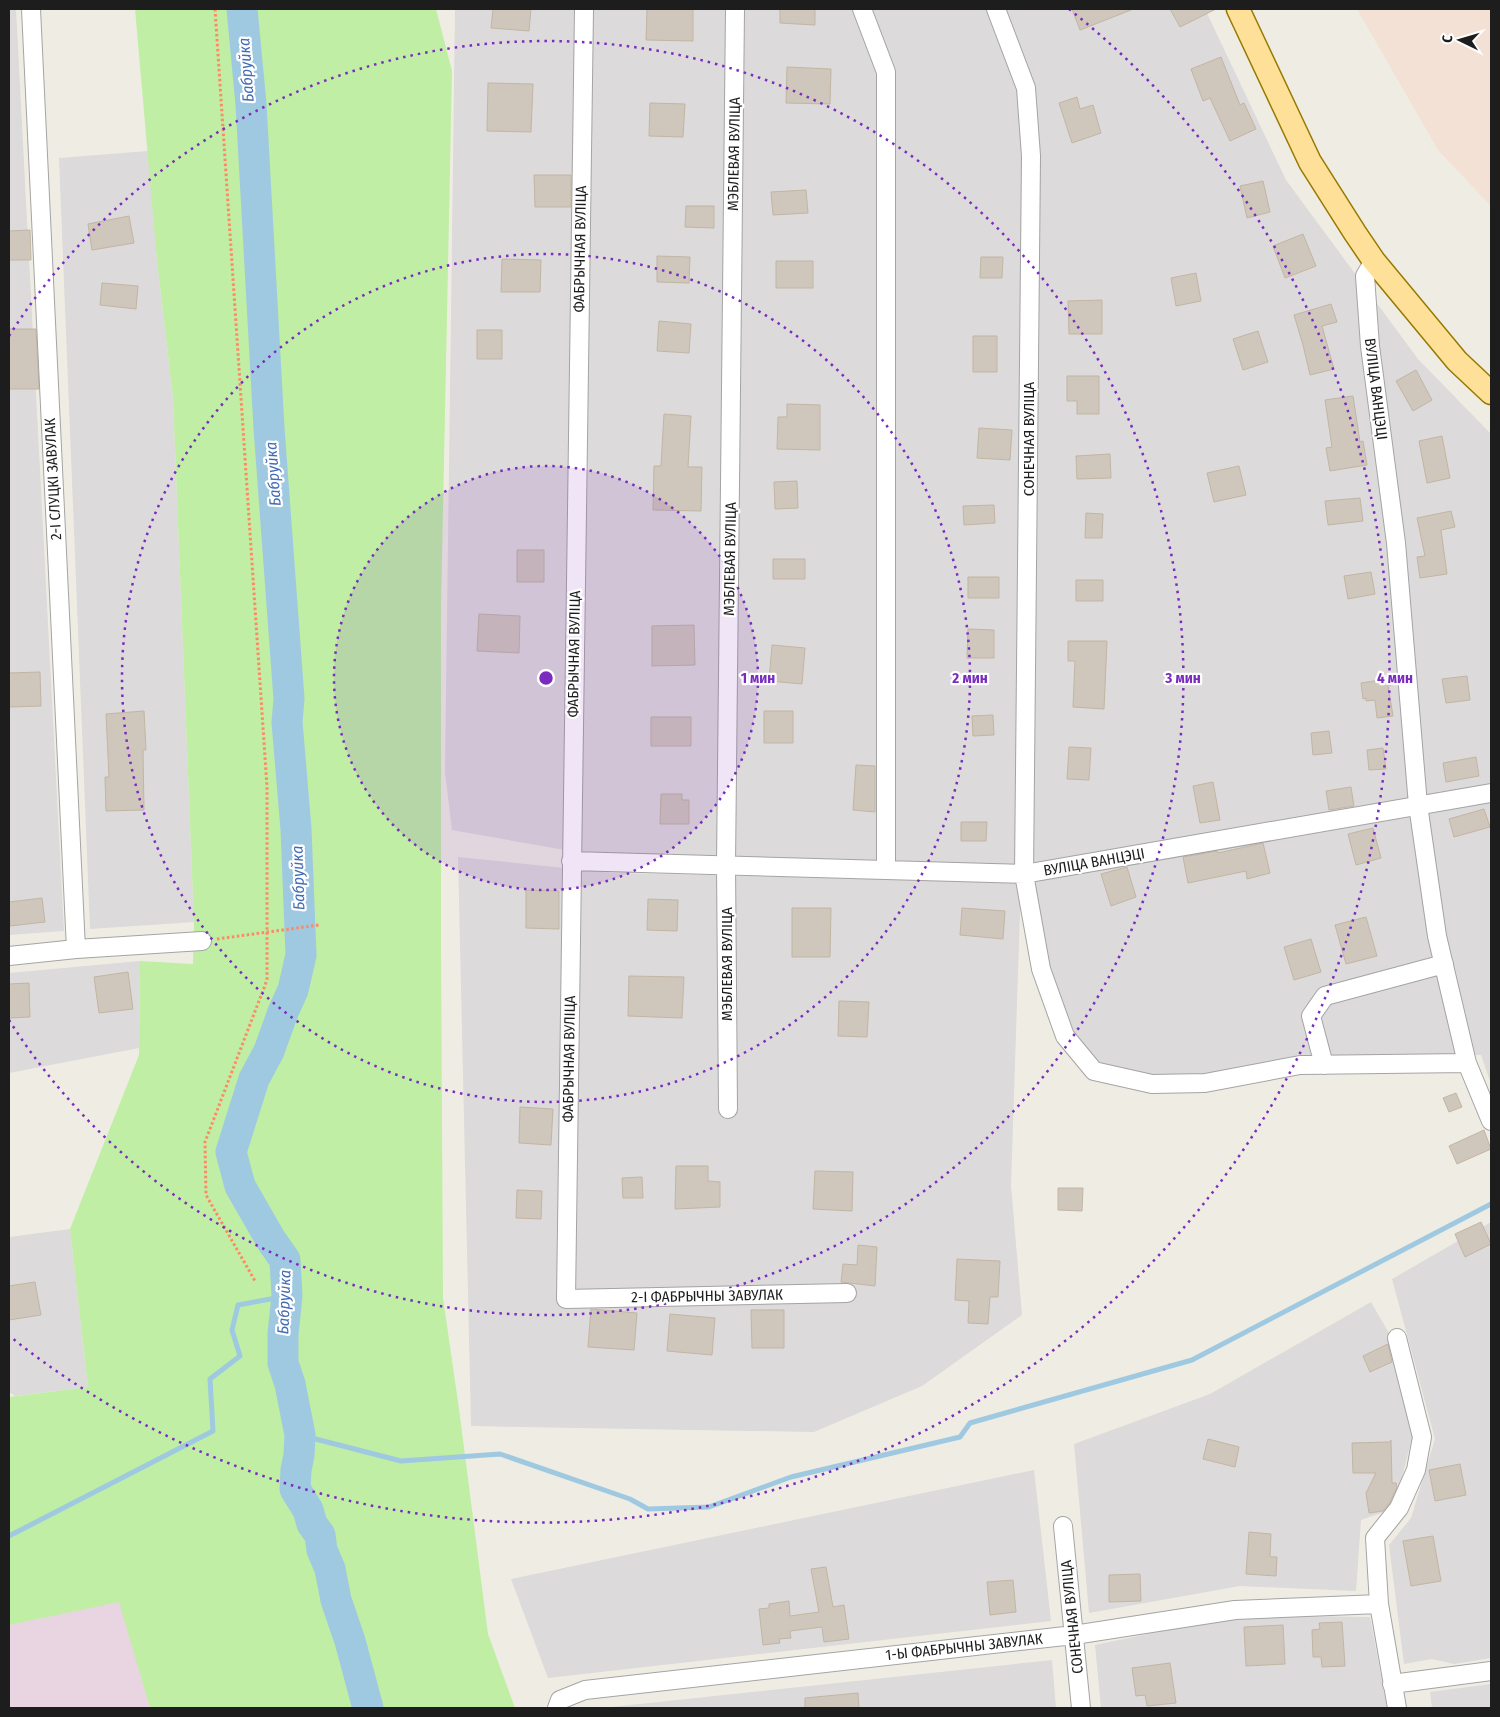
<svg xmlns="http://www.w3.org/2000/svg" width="1500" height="1717" font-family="'Fira Sans Condensed',sans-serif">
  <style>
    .residential { fill: #dcdada }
    .industrial { fill: #e9d4e2 }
    .military { fill: #f2e1d4 }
    .grass { fill: #bfeea4 }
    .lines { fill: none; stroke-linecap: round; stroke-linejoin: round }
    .stream { stroke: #9fc9e0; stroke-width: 5 }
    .river { stroke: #9fc9e0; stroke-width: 31 }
    .building { fill: #cfc7bb; stroke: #c2b5a4 }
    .minor-casing { stroke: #a4a4a4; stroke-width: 20 }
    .major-casing { stroke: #977900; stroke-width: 25 }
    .path { stroke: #ff8964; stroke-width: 3; stroke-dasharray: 2.5 2.5; stroke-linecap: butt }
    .minor { stroke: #fff; stroke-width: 18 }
    .major { stroke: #ffe098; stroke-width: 22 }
    .ring { fill: none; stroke: #7b2cbf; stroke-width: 2.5; stroke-dasharray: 2.5 5 }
    .labels { text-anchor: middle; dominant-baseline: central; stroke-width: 4.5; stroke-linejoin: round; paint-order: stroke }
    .street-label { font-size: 15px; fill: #1d1d1d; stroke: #fff }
    .water-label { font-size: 16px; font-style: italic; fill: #436cb4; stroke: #fff }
    .centre { fill: #7b2cbf; stroke: #fff; stroke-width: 2.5 }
    .ring-label { font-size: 15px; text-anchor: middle; font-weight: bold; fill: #7b2cbf; stroke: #fff; stroke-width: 4.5; stroke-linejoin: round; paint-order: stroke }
  </style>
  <rect width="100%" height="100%" fill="#efede3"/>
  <path class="residential" d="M9,9H16L64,931L9,935Z
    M455,9H1205L1286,180L1418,359L1491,434V1084L1481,1055H1299L1205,1076L1151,1079L1096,1065L1070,1033L1047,970L1030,867L582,853L452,830L445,772Z
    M148,151L157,261L173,398L194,922L90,929L59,158Z
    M458,857L614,873L1021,882L1011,1185L1022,1315L922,1386L814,1432L471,1426Z
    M140,961L139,1048L9,1073V973Z
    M1491,1222V1658L1454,1664L1432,1659L1404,1664L1389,1545L1411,1518L1435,1439L1392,1279Z
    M70,1229L88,1387L15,1396L9,1392V1237Z
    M1371,1302L1394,1342L1415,1425L1398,1494L1387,1511L1361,1520L1356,1591L1240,1586L1089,1613L1074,1444L1210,1394Z
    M1034,1470L1051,1621L548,1678L511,1579Z
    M1238,1615L1370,1617L1387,1708H1101L1095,1645Z
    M1052,1660L1056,1708H602Z
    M1491,1684V1708H1432L1430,1692Z"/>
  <path class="industrial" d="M120,1601L150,1708H9V1625Z"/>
  <path class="military" d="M1357,9H1491V206L1438,150Z"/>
  <path class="grass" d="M135,9H436L452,71L441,607V944L443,1298L459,1409L488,1634L515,1708H150L119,1602L9,1625V1397L88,1387L70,1229L139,1055L140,961L193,964L194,922L173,398L157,261Z"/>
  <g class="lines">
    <path class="stream" d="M300,1435L401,1461L500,1454L630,1499L648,1509L709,1507L791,1477L960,1437L970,1423L1192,1360L1491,1204
      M9,1536L213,1431L210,1379L240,1356L232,1330L238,1305L287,1296"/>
    <path class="river" d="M242,9L251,104L269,428L289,699L287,722L296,829L301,955L293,990L283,1012L269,1051L254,1079L231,1152L240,1186L271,1240L285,1260L287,1296L283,1334V1363L290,1384L300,1435L299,1455L296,1470L295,1489L308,1510L312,1524L320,1535L322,1550L330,1569L336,1600L350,1641L368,1708"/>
  </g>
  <path class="building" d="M493,9H531L529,31L491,28Z
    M647,9H693V41L646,40Z
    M780,9H815V25L780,23Z
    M1072,9H1130L1131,10L1080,30Z
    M1170,9H1216L1180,27Z
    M1221,57L1240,105L1244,103L1256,129L1230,141L1210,98L1203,101L1191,69Z
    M787,67L831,69L830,104L786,103Z
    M488,83L533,84L531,132L487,131Z
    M1077,97L1080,109L1093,105L1101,133L1072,143L1059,103Z
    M650,103L685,104L683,137L649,136Z
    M534,175H571V207H535Z
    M1263,181L1270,212L1247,218L1240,186Z
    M806,190L808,213L773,215L771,192Z
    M686,206H714V228L685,227Z
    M129,216L134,243L92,250L88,224Z
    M30,230L31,260H9V231Z
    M1303,234L1316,266L1285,278L1273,246Z
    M657,256L690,257L689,283L657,282Z
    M981,257H1003L1002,278H980Z
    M502,259L541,260L540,292H501Z
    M776,261H813V288H776Z
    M1196,273L1201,301L1176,306L1171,278Z
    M102,283L138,286L136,309L100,305Z
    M1102,300V334H1069L1068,301Z
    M1331,304L1337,322L1322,326L1334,369L1310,375L1303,345L1294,315Z
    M659,321L691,324L689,353L657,351Z
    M9,329H36L39,389H9Z
    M477,330H502V359H477Z
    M1258,331L1268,362L1243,370L1233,339Z
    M973,336H997V372H973Z
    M1416,370L1432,400L1413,411L1396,381Z
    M1067,376H1099V414H1077V401H1067Z
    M1353,396L1360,442L1363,441L1367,465L1330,471L1326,448L1332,447L1325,400Z
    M787,404L820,405V450L777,449L778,417H787Z
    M664,414L691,416L688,467H702L701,511L653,510L654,466H661Z
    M979,428L1012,430L1010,460L977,458Z
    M1442,436L1450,478L1427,483L1419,441Z
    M1110,454L1111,478L1077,479L1076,456Z
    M1239,466L1246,495L1214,502L1207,473Z
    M797,481L798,508L775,509L774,482Z
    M1360,498L1363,521L1328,525L1325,501Z
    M994,505L995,523L964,525L963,506Z
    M1451,511L1455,527L1441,530L1447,574L1420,578L1417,557L1425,556L1417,518Z
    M1086,513L1103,514L1102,538H1085Z
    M517,550H544V582H517Z
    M773,559H805V579H773Z
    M1371,572L1375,594L1348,599L1344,576Z
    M968,577H999V598H968Z
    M1076,580H1103V601H1076Z
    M479,614L520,616L519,653L477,651Z
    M694,625L695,665L652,666V626Z
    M968,629L994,630V658H967Z
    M1068,641H1107L1104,709L1073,707L1075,661H1068Z
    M772,645L805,648L802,684L769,681Z
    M40,672L41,706L9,707V673Z
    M1467,676L1470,700L1446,703L1442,679Z
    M1387,679L1393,716L1377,718L1375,700L1366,701V698L1363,699L1361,683Z
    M144,711L146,750H143L144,810L106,811L105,777H109L106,714Z
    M764,711H793V743H764Z
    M993,715L994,735L973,736L972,716Z
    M651,717H691V746H651Z
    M1329,731L1332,753L1313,755L1311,733Z
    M1069,747L1091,748L1089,780L1067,779Z
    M1383,748L1386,769L1369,770L1367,750Z
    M1476,757L1479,776L1446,782L1443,763Z
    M856,765L875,766V812L853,810Z
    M1213,782L1220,820L1200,823L1193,786Z
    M1351,787L1354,806L1329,810L1326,791Z
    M661,794H682V800H689V824H660Z
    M1484,809L1490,827L1454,837L1449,819Z
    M961,822H987L986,841H961Z
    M1373,828L1381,858L1356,865L1348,834Z
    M1263,843L1270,873L1247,879L1246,871L1188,883L1183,857L1217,851L1218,853Z
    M1127,867L1136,897L1111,906L1101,874Z
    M526,890L559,891V929L526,928Z
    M42,898L45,922L10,926L9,902Z
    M648,899L678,900L677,931L647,930Z
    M792,908H831L830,957H792Z
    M962,908L1005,911L1003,939L960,935Z
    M1366,917L1377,956L1346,964L1335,925Z
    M1311,939L1321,972L1294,980L1284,947Z
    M128,972L133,1009L99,1013L94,977Z
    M629,976L684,977L682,1018L628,1016Z
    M29,983L30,1017L9,1018V984Z
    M839,1001L869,1002L867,1037L838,1036Z
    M1456,1093L1462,1107L1449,1112L1443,1098Z
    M520,1107L553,1109L551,1145L519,1143Z
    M1484,1130L1491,1149L1457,1164L1449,1146Z
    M676,1166H708V1181L720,1182V1207L675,1209Z
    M815,1171L853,1172L852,1211L813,1209Z
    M642,1177L643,1198H623L622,1178Z
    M1058,1188H1083L1082,1211L1058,1210Z
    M517,1190L542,1191L541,1219L516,1218Z
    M1481,1222L1491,1244L1465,1257L1455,1234Z
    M858,1245L877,1247L875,1286L841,1282L843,1264L857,1265Z
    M957,1259L1000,1261L998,1297H990L988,1324L968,1323L969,1301L955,1300Z
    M35,1282L41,1315L9,1320V1286Z
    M591,1309L637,1313L634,1350L588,1347Z
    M751,1310H784V1348H752Z
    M670,1314L715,1318L712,1355L667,1351Z
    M1388,1344L1392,1362L1370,1372L1363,1356Z
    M1208,1439L1239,1447L1235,1467L1203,1459Z
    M1391,1440L1392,1483H1396L1397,1487L1390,1502L1383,1511L1369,1513L1366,1493L1376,1473H1353L1352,1443L1390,1442Z
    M1460,1464L1466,1495L1435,1501L1429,1470Z
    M1249,1532L1271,1534L1270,1557H1277L1276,1576L1246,1574Z
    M1433,1536L1441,1581L1411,1586L1403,1541Z
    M826,1567L833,1607L844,1605L849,1639L824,1642L822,1627L790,1631L791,1638L779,1639L780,1643L763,1645L759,1609L769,1608V1604L789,1601L790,1616L819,1612L811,1569Z
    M1140,1574L1141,1601L1109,1602V1575Z
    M1013,1580L1016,1612L990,1615L987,1582Z
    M1342,1622L1345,1666L1322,1667L1321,1657H1313L1312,1630L1320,1629L1319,1623Z
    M1283,1625L1285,1664L1246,1666L1244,1627Z
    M1170,1663L1176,1703L1147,1706L1145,1695L1136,1696L1132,1668Z
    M858,1693L859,1708H805V1698Z"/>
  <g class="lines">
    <defs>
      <path id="minor" d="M31,9L76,949
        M584,9L566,1299L847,1293
        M862,9L886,72V870
        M996,9L1026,88L1031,156L1024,874L1041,969L1065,1036L1094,1071L1152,1084L1205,1083L1300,1065L1467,1063
        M1374,261L1365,276L1370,346L1396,543L1418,805L1437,936L1467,1063L1491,1121
        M571,861L1024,874L1491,793
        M9,956L76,949L202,941
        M1324,1065L1311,1016L1325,996L1444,964
        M728,1109L726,865L735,9
        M1063,1526L1081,1708
        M1379,1604L1397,1708
        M1392,1684L1491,1671
        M557,1708L560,1700L585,1690L1074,1635L1235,1610L1379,1604L1375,1538L1399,1508L1416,1470L1422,1437L1397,1338"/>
      <path id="major" d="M1238,9L1310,162L1355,233L1374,261L1457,361L1491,393"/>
    </defs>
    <use href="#minor" class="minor-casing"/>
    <use href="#major" class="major-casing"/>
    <path class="path" d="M215,9L267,787V980L205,1142L206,1195L255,1281
      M217,939L319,925"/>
    <use href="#minor" class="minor"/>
    <use href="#major" class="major"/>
  </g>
  <circle cx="546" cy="678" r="212" fill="#7b2cbf" fill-opacity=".12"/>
  <g class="ring">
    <circle cx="546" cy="678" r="212"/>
    <circle cx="546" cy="678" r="424"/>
    <path d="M9 336A637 637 0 1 1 9 1020"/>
    <path d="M1069 9A849 849 0 1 1 12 1338"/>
  </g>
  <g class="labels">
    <g class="street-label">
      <text transform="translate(734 154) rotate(-89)">МЭБЛЕВАЯ ВУЛІЦА</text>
      <text transform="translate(580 249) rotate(-89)">ФАБРЫЧНАЯ ВУЛІЦА</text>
      <text transform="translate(1376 389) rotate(83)">ВУЛІЦА ВАНЦЭЦІ</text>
      <text transform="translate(1029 439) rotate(-90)">СОНЕЧНАЯ ВУЛІЦА</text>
      <text transform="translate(53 479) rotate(-93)">2-І СЛУЦКІ ЗАВУЛАК</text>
      <text transform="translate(730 559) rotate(-89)">МЭБЛЕВАЯ ВУЛІЦА</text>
      <text transform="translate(574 654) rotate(-89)">ФАБРЫЧНАЯ ВУЛІЦА</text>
      <text transform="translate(1094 862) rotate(-10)">ВУЛІЦА ВАНЦЭЦІ</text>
      <text transform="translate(727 964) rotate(-90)">МЭБЛЕВАЯ ВУЛІЦА</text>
      <text transform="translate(569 1059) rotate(-89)">ФАБРЫЧНАЯ ВУЛІЦА</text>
      <text transform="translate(707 1296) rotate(-1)">2-І ФАБРЫЧНЫ ЗАВУЛАК</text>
      <text transform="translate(1072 1617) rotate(-96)">СОНЕЧНАЯ ВУЛІЦА</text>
      <text transform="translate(964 1647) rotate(-6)">1-Ы ФАБРЫЧНЫ ЗАВУЛАК</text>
    </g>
    <g class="water-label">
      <text transform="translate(246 70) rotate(-94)">Бабруйка</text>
      <text transform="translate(273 474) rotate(-94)">Бабруйка</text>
      <text transform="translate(298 878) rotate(-92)">Бабруйка</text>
      <text transform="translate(284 1302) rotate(-88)">Бабруйка</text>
    </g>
  </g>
  <circle cx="546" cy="678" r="8" class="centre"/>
  <g class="ring-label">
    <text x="758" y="683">1 мин</text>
    <text x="970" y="683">2 мин</text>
    <text x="1183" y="683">3 мин</text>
    <text x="1395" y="683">4 мин</text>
  </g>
  <rect width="1500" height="1717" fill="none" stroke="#1d1d1d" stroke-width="20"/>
  <g transform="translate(1460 40) rotate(275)" stroke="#ffffff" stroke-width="4" paint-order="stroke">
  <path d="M0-4L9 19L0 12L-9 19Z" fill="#1d1d1d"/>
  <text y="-8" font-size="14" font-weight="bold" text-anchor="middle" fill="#1d1d1d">С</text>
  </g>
</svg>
